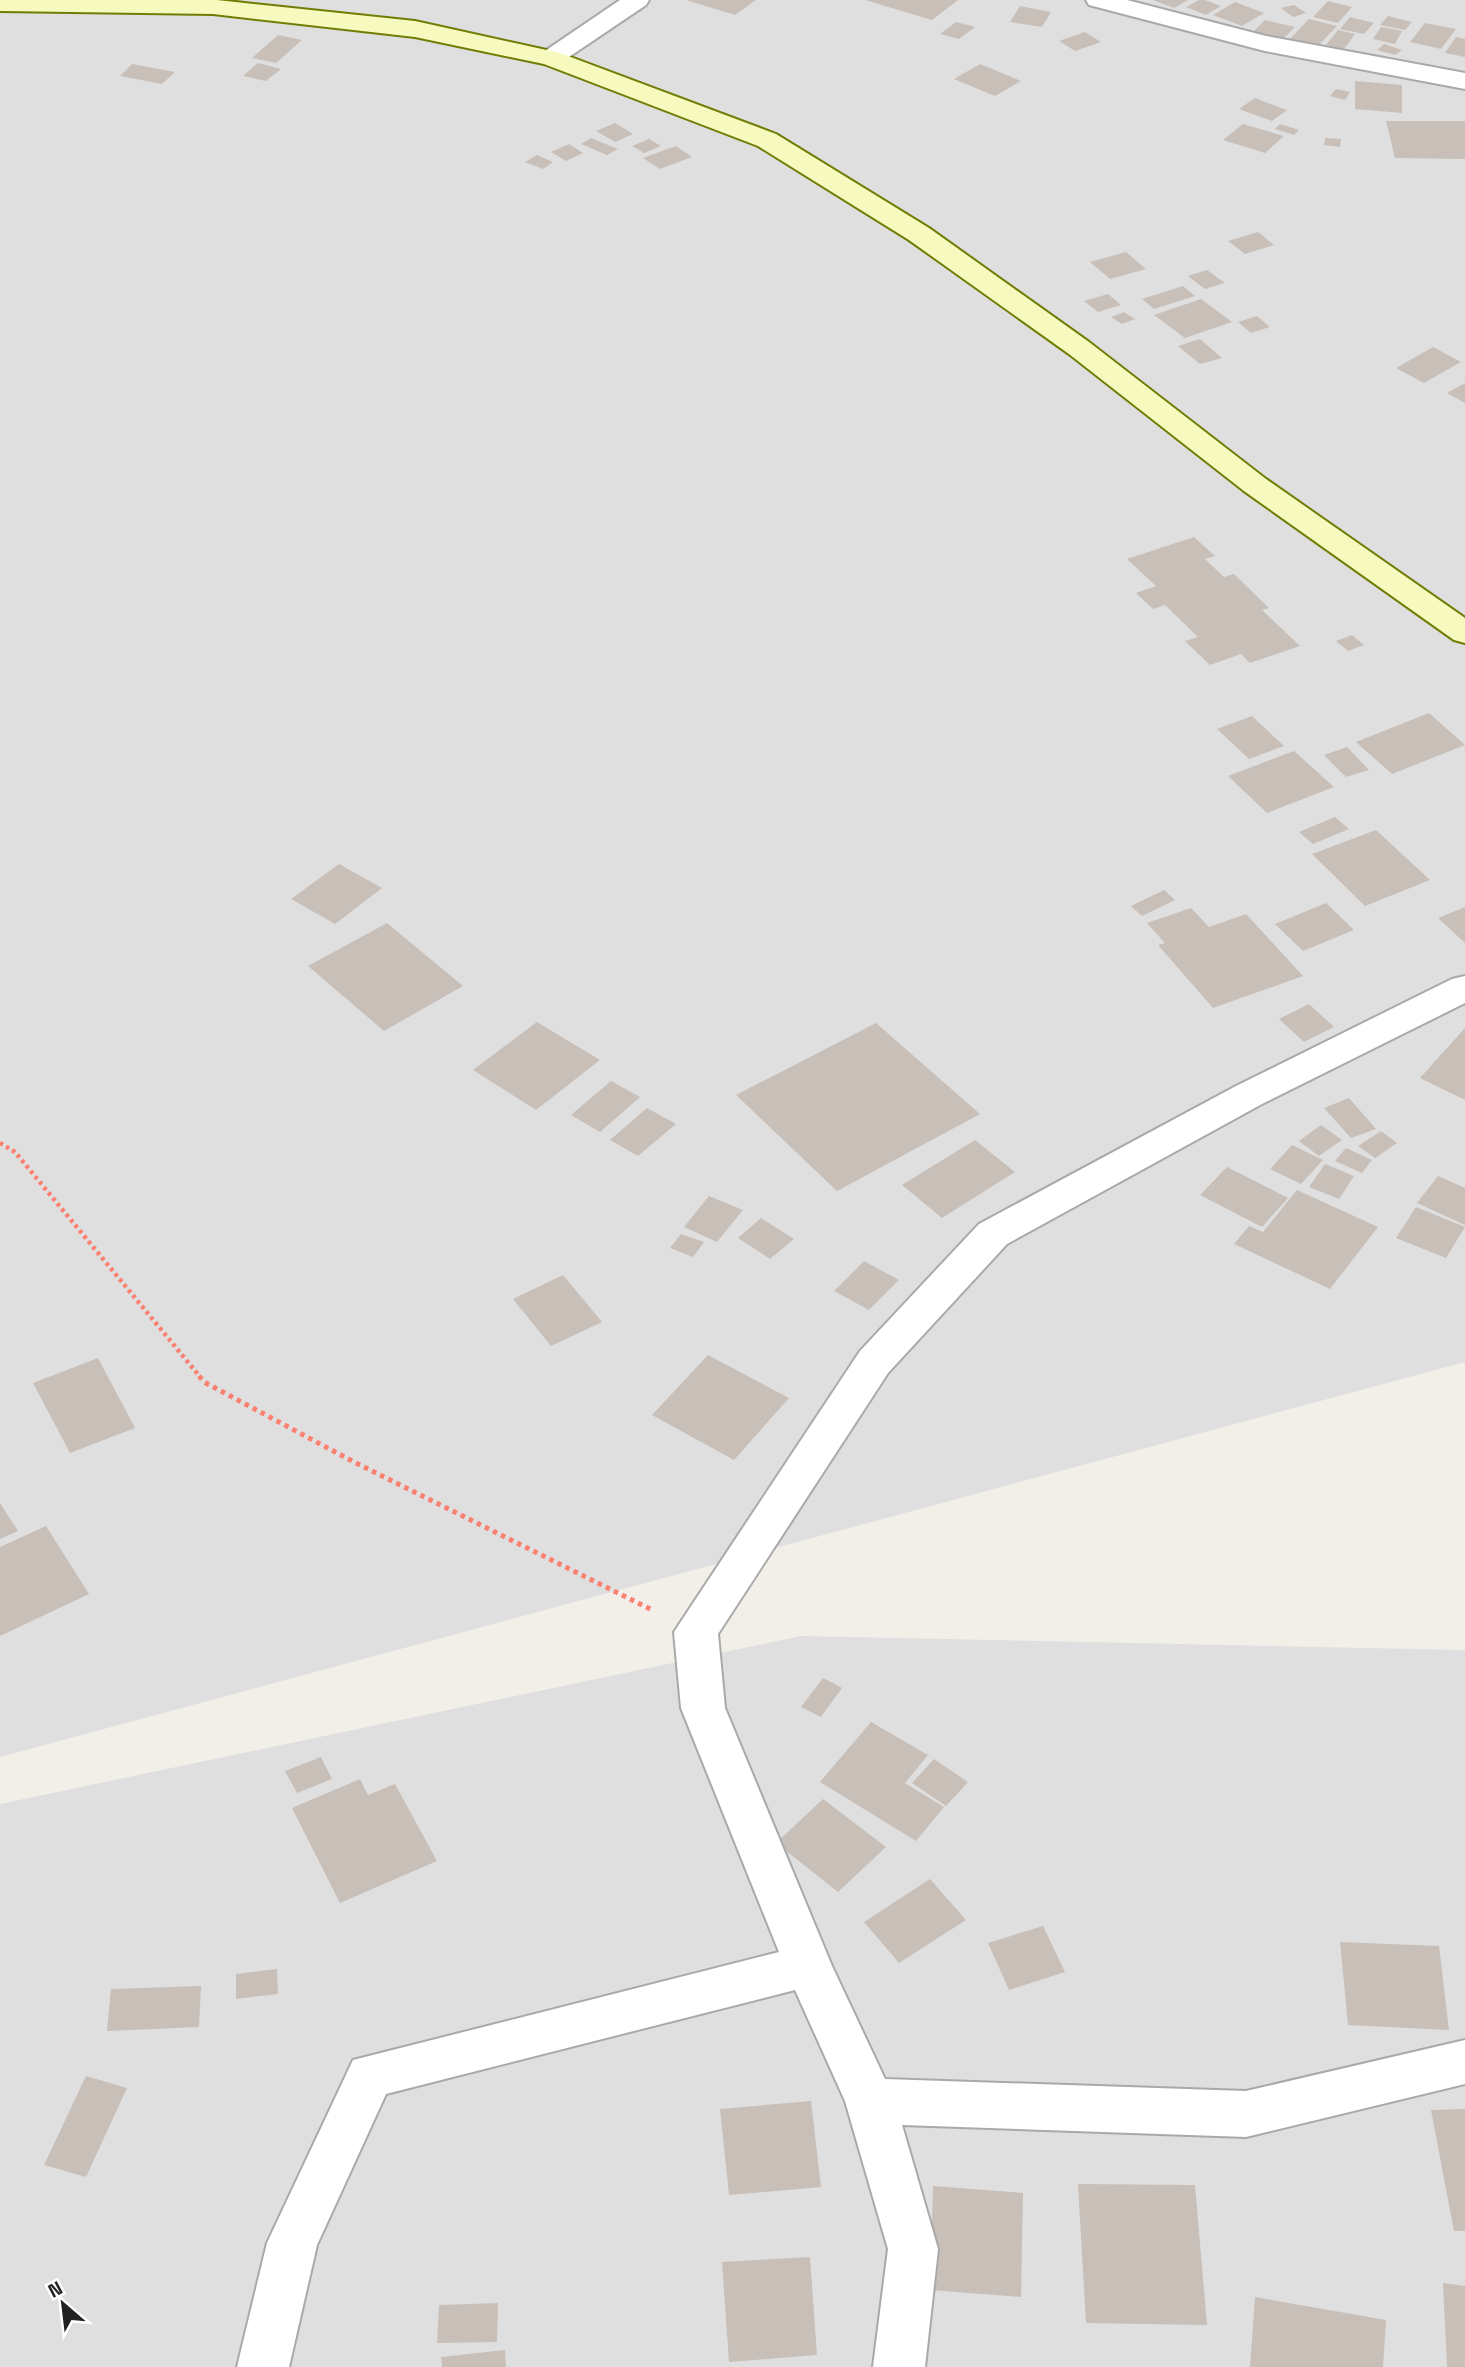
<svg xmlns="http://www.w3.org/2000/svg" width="1465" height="2367" font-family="'Space Grotesk',sans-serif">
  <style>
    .residential { fill: #e0dfdf }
    .building { fill: #c7bfb8 }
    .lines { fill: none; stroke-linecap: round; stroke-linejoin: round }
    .street-casing { stroke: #a9a9a9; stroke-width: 4 }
    .secondary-casing { stroke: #707d05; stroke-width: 4 }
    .path-far1 { stroke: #fa8072; stroke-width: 4.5; stroke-dasharray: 3.5 3.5; stroke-linecap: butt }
    .path { stroke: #fa8072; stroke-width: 5; stroke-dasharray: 4.5 4.5; stroke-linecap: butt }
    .street { fill: #fff; fill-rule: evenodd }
    .secondary { fill: #f7fabf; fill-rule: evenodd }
  </style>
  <rect width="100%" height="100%" fill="#f2efe9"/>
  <path class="residential" d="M0,0H1465V1362L0,1757Z
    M801,1636L1465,1650V2367H0V1804Z"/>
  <path class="building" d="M686,0H756L735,15Z
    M865,0H958L932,20Z
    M1153,0H1188L1174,8Z
    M1199,0H1205L1221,6L1206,15L1186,7Z
    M1328,1L1352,7L1338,23L1313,17Z
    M1235,2L1264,13L1242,26L1213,15Z
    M1294,5L1306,13L1293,17L1281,8Z
    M1020,6L1051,12L1042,27L1010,22Z
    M1388,16L1412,22L1405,30L1380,25Z
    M1350,17L1374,23L1364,34L1340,29Z
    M1309,19L1337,26L1315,49L1287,42Z
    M1265,20L1295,27L1282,40L1252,33Z
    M956,22L975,27L959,39L940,34Z
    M1425,23L1456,29L1441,49L1410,42Z
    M1381,27L1402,31L1395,44L1373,39Z
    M1338,30L1355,34L1344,49L1326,45Z
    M1085,32L1101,42L1075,51L1059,41Z
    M278,35L302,40L276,63L252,58Z
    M1456,37L1465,39V57L1445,53Z
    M1384,44L1402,50L1395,55L1377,50Z
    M258,63L281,69L266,81L243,76Z
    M132,64L175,72L162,84L120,76Z
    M980,64L1021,81L995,96L954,79Z
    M1355,81L1402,85V113L1355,109Z
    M1336,89L1350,92L1345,100L1330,96Z
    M1255,98L1287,110L1272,121L1239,109Z
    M1386,121H1465V159L1395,158Z
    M615,123L633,134L615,142L596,131Z
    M1243,124L1284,136L1265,153L1223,140Z
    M1280,124L1299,130L1294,135L1275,129Z
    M591,138L618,149L607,155L581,144Z
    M1325,138L1341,139L1340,147L1324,145Z
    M649,139L661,146L644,153L632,146Z
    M569,144L583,153L566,161L551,152Z
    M676,146L692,157L660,169L643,158Z
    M537,155L553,162L543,169L525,162Z
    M1258,232L1274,245L1245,254L1228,241Z
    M1126,252L1146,269L1110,279L1090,262Z
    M1207,270L1225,283L1205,289L1188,276Z
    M1183,286L1195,296L1154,309L1142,299Z
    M1108,294L1121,305L1098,312L1084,301Z
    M1201,299L1232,322L1185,338L1154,315Z
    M1124,312L1135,319L1122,324L1111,317Z
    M1257,316L1270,327L1251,333L1238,322Z
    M1200,339L1222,358L1200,364L1178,346Z
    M1433,347L1461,362L1424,383L1396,368Z
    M1465,383V403L1447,393Z
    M1194,537L1215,556L1205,559L1224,577L1234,574L1269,608L1262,610L1300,646L1250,663L1241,654L1210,665L1185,641L1198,637L1165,605L1153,609L1136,593L1156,586L1127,559Z
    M1352,635L1364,645L1348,651L1336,641Z
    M1429,713L1465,745L1392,774L1356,742Z
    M1252,716L1284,746L1249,759L1217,729Z
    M1347,747L1369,770L1346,777L1324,755Z
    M1294,751L1334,787L1267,813L1228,776Z
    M1335,817L1349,829L1313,844L1299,832Z
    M1376,830L1430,880L1365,906L1312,854Z
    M339,864L382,888L335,924L291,899Z
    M1164,890L1175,900L1142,916L1131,906Z
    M1326,903L1354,930L1303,951L1275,924Z
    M1465,907V943L1438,918Z
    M1191,908L1209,927L1246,914L1303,976L1213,1008L1158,945L1165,943L1147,923Z
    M387,923L463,986L384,1031L308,966Z
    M1309,1004L1334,1027L1304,1042L1279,1019Z
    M537,1022L600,1060L536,1110L473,1070Z
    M876,1023L980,1114L837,1191L736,1095Z
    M1465,1028V1100L1420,1078Z
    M611,1081L640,1097L600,1132L571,1115Z
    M1349,1098L1376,1129L1351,1138L1324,1108Z
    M647,1108L676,1124L638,1156L610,1140Z
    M1321,1125L1342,1140L1319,1156L1299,1141Z
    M1381,1131L1397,1143L1375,1158L1358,1146Z
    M975,1140L1015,1172L942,1218L902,1185Z
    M1292,1145L1323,1160L1301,1184L1270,1169Z
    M1346,1148L1372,1160L1362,1173L1335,1161Z
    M1325,1164L1354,1176L1339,1199L1309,1187Z
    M1227,1167L1288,1198L1262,1227L1200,1195Z
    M1438,1176L1465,1188V1225L1417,1203Z
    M1297,1190L1378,1227L1330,1289L1234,1244L1249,1226L1263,1232Z
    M709,1196L743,1210L717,1242L684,1227Z
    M1416,1207L1465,1227L1446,1258L1396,1238Z
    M761,1218L794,1239L770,1259L738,1238Z
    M681,1234L704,1242L693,1257L670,1248Z
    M864,1261L899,1280L869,1310L834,1291Z
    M563,1275L602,1322L551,1346L513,1299Z
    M708,1355L789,1398L734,1460L652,1415Z
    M98,1358L135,1428L70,1453L33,1383Z
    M0,1503L18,1531L0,1539Z
    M46,1526L89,1594L0,1636V1547Z
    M823,1678L842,1688L821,1717L801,1707Z
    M871,1722L928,1755L905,1783L944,1807L916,1841L820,1782Z
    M321,1757L332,1779L297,1793L285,1771Z
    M934,1759L968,1782L946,1806L912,1783Z
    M360,1779L368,1795L395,1784L437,1861L340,1903L292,1808Z
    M823,1799L886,1847L838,1892L776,1843Z
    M930,1879L966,1920L899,1963L864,1922Z
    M1043,1926L1065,1972L1009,1990L988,1943Z
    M1340,1942L1439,1946L1449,2030L1348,2025Z
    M277,1969L278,1994L236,1999V1974Z
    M201,1986L199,2027L107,2031L111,1989Z
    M86,2076L127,2088L86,2177L44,2165Z
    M811,2101L821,2187L729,2195L720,2109Z
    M1465,2109V2231H1454L1431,2110Z
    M1078,2184L1195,2185L1207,2325L1086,2323Z
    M933,2186L1023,2193L1021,2297L930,2290Z
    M810,2257L817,2355L729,2362L722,2262Z
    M1443,2283L1465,2286V2367H1447Z
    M1255,2297L1386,2320L1383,2367H1250Z
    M498,2303L497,2342L437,2343L439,2305Z
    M505,2350L506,2367H442L441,2357Z"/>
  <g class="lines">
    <defs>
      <path id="street" d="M620,0H649L646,5L560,63L551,66L542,63L538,58L542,53Z
        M1086,0H1127L1266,36L1465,73V89L1265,51L1089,5Z
        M1465,976V1003L1262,1104L1007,1244L888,1373L718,1634L725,1708L832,1966L885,2079L1246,2091L1465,2040V2084L1246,2137L902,2125L938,2249L925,2367H873L888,2249L845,2101L795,1990L386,2094L317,2245L289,2367H237L267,2243L353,2060L779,1952L681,1708L674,1632L860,1351L979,1224L1236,1086L1452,979Z"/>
      <path id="secondary" d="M0,0H217L415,21L560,53L776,134L929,228L1089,342L1266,479L1465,618V643L1454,640L1244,491L1069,354L909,240L758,146L544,64L415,37L213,14L0,11Z"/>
    </defs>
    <use href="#street" class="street-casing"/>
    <use href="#secondary" class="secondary-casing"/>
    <path class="path-far1" d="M0,1143L15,1152L201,1378"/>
    <path class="path" d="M199,1376L204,1382L354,1462L652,1610"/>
    <use href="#street" class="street"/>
    <use href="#secondary" class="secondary"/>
  </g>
  <g transform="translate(63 2304) rotate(332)" stroke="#ffffff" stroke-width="5" paint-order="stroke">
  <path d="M0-5L12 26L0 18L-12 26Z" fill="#222222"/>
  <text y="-10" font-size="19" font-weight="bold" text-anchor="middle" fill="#222222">N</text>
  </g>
</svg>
